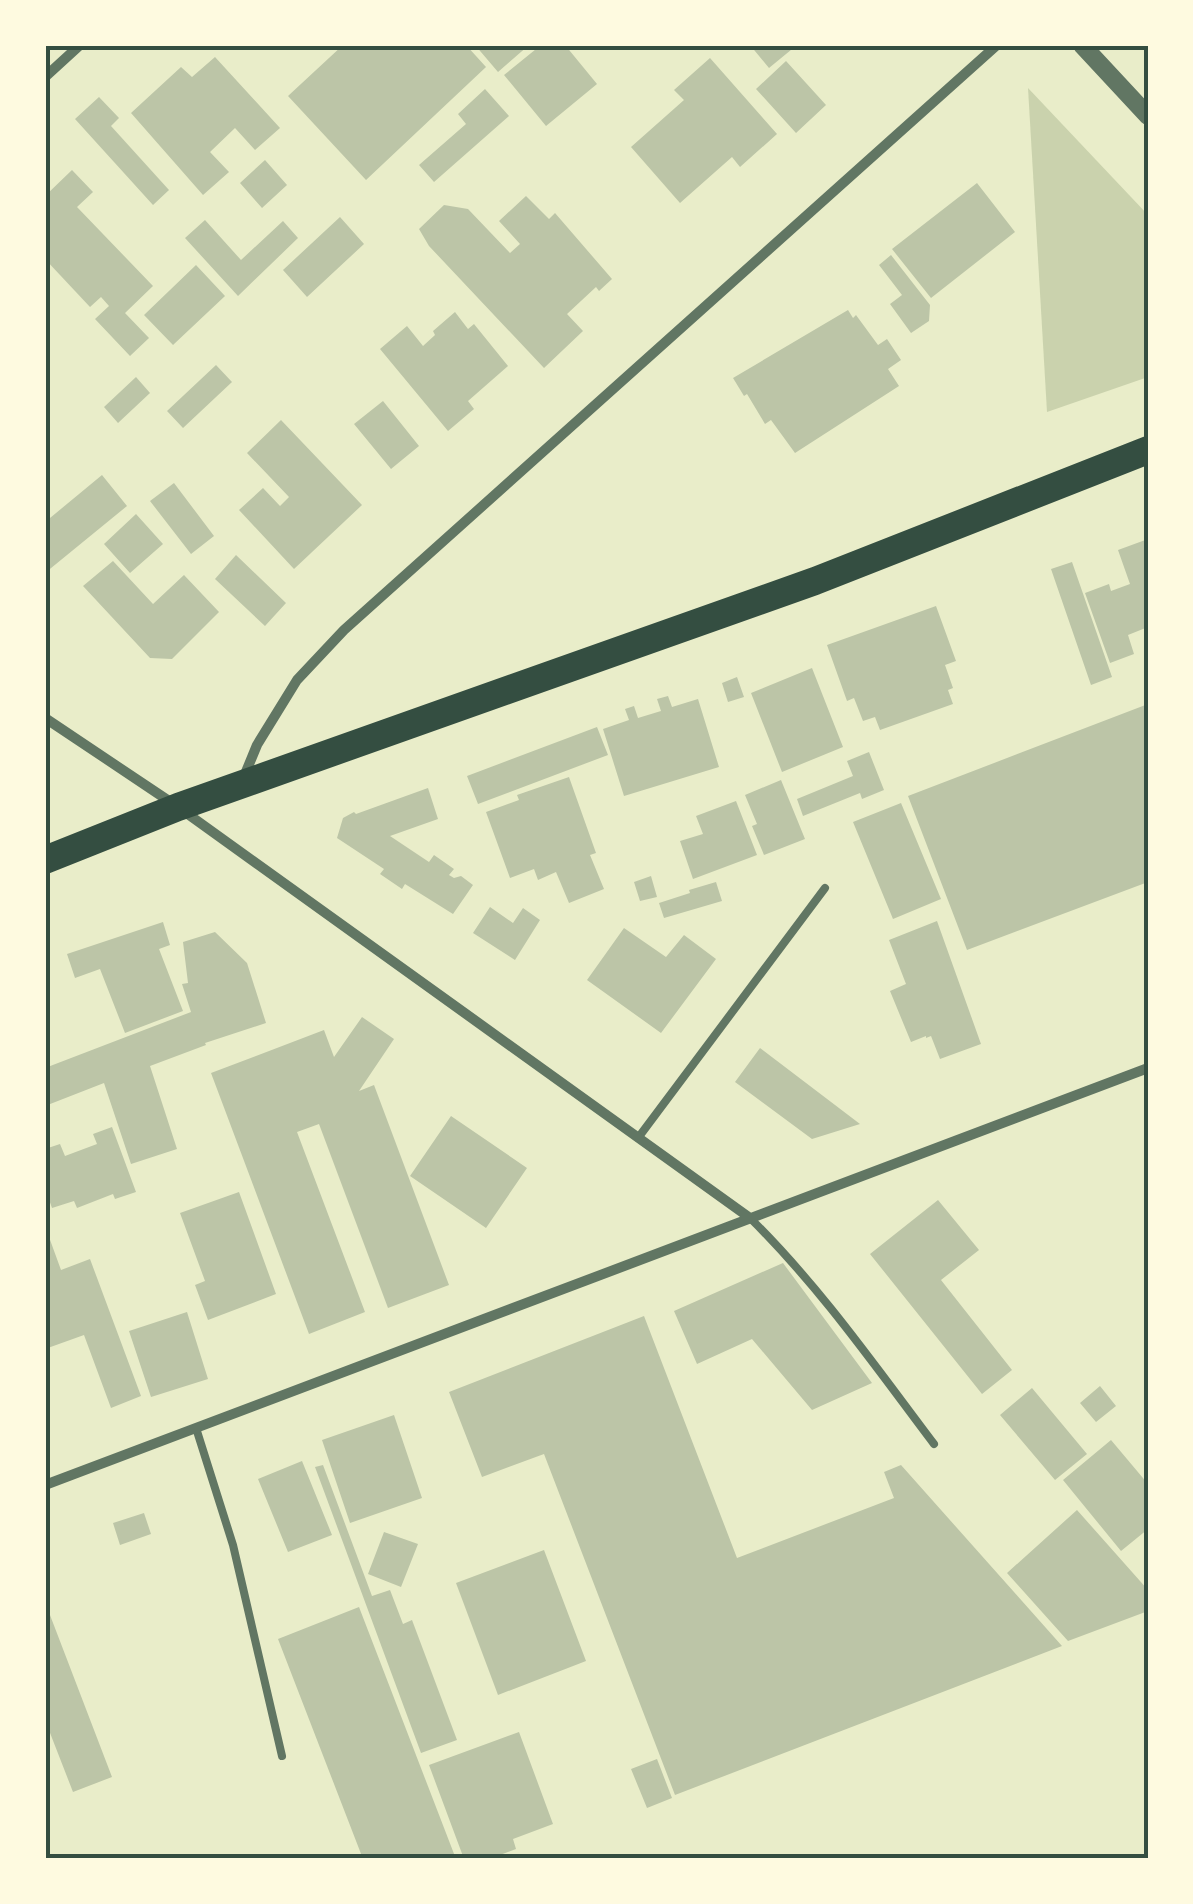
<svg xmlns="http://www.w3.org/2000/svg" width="1193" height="1904" font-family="'DejaVu Sans',sans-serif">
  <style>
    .green { fill: #cad2ad }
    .building { fill: #bcc5a7 }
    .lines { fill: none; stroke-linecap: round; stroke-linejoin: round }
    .service { stroke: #617663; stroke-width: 8 }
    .minor { stroke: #617663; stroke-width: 10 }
    .tertiary { stroke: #617663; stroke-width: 18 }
    .trunk { stroke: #344e41; stroke-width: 28 }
    .neatline { fill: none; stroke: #344e41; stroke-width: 4 }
  </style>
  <rect width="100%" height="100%" fill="#e9edc9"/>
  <path class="green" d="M1028,88L1148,215V377L1047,412Z"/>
  <path class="building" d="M343,45H466L486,67L366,180L288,96Z
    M475,45H529L498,72Z
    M541,45H565L597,84L546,126L504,75Z
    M750,45H797L769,68Z
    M215,57L280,128L255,150L235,128L210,152L229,172L203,195L131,113L181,67L192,77Z
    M710,58L777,134L740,167L732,157L680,203L631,147L684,100L674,90Z
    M786,61L826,105L796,133L756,89Z
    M485,89L509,116L434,182L419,165L466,124L458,114Z
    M99,97L119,118L111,126L169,190L153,205L75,119Z
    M265,160L287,185L262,208L240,183Z
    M72,170L93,192L77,207L153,286L125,313L149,338L130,356L95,319L109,306L101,297L90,307L45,259V196Z
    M977,183L1015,232L931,298L892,249Z
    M526,196L549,219L555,213L612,279L599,291L596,287L567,314L583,331L544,368L429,246L419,229L444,205L468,209L510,253L520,244L499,221Z
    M340,217L364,244L307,297L283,270Z
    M205,220L241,260L283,221L298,238L238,296L185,238Z
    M891,255L930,305L929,321L911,333L890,304L902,295L879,265Z
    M196,265L225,296L173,345L144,315Z
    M848,310L853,318L856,315L878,345L887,339L901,360L888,369L899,386L795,453L771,420L765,424L747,394L744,396L733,378Z
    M455,312L468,329L474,324L508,366L468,401L474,409L448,431L380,349L407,326L423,346L435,335L433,331Z
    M216,365L232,382L183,428L167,411Z
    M136,377L150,393L118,423L104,407Z
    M383,401L419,446L391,469L354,424Z
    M281,420L362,505L294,569L239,510L263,488L280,506L289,497L247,453Z
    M102,475L127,506L45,573V512L50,518Z
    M174,483L214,536L191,554L150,501Z
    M136,514L163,544L130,573L104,544Z
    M1148,539V627L1128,635L1134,654L1110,663L1085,593L1109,584L1111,591L1130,584L1118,550Z
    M236,555L286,603L265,626L215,579Z
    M113,561L153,604L184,575L219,612L172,659L150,658L83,586Z
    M1072,562L1112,677L1091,685L1051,569Z
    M936,606L956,661L945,665L953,688L948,690L953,704L880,730L875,717L863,721L854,698L847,701L827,645Z
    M812,668L843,747L782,772L751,693Z
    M737,677L744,697L728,702L722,683Z
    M668,696L672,707L698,699L719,767L624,796L603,729L629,720L625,709L634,706L638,718L661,711L657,699Z
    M1148,704V882L967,950L908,796Z
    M597,727L608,755L478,804L467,776Z
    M869,752L884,790L862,799L860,793L803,816L797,799L853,776L847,761Z
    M569,777L596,853L590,855L604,889L569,903L556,872L538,880L534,869L510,878L486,812L519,800L517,795Z
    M781,780L805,839L764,855L752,826L757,824L745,795Z
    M428,788L438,819L390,836L429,862L434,855L454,869L449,875L454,878L461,876L473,885L453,914L405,884L402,889L380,874L384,869L337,838L343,818L354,812L356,814Z
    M736,801L757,855L693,879L680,841L703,834L696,816Z
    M901,803L941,899L893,919L853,822Z
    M651,876L657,897L640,901L634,882Z
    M716,882L722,901L664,918L659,903L690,893L689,890Z
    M490,907L513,923L523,908L540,920L515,960L473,933Z
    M937,921L981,1044L940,1059L931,1036L926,1038V1036L911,1042L890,991L906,984L889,940Z
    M163,922L170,945L159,949L183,1011L125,1033L100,969L75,978L67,954Z
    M624,928L666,957L684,935L716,959L661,1033L587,980Z
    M215,932L247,963L266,1023L205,1043L206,1045L150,1066L177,1149L131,1164L104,1083L45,1106V1068L191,1012L182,984L188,983L183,942Z
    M362,1017L394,1039L359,1091L374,1085L449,1285L388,1308L319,1124L297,1132L365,1312L309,1334L211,1073L324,1030L334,1057Z
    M760,1048L860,1124L812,1139L735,1082Z
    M451,1116L527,1168L486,1228L410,1176Z
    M112,1127L136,1192L115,1199L113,1194L77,1208L74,1201L52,1208L45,1188V1149L60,1144L65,1156L97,1144L93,1134Z
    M239,1192L276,1294L208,1320L195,1285L205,1281L180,1213Z
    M938,1200L979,1250L941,1280L1012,1370L982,1394L870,1254Z
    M45,1226L61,1270L90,1259L141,1396L111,1408L84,1335L45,1349Z
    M783,1263L872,1383L812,1410L752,1339L697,1364L674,1311Z
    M187,1312L208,1379L151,1397L129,1331Z
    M644,1316L737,1558L894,1498L884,1472L901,1465L1062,1646L675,1795L544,1454L482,1477L449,1392Z
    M1100,1386L1116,1406L1096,1422L1080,1403Z
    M1032,1388L1087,1454L1055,1480L1000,1415Z
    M394,1415L422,1498L350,1523L322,1440Z
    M1111,1440L1148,1484V1529L1121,1551L1063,1480Z
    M302,1461L332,1535L288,1552L258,1479Z
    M323,1465L372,1596L390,1590L403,1624L412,1620L457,1740L421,1753L315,1467Z
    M1077,1510L1148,1590V1611L1068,1641L1007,1573Z
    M144,1513L151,1534L120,1545L113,1523Z
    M384,1532L418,1544L401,1587L368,1574Z
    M544,1550L586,1661L498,1695L456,1583Z
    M45,1602L112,1777L73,1792L45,1720Z
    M359,1607L456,1859H363L278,1639Z
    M519,1732L553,1824L513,1839L516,1849L489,1859H464L429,1765Z
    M657,1759L672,1798L647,1808L631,1769Z"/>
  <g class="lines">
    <path class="service" d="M638,1138L825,888
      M750,1218C820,1287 875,1366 934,1444
      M196,1428L233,1545L282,1756"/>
    <path class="minor" d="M45,77L80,45
      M45,718L178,807L750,1218
      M243,779L257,745L297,680L344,630L997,45
      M45,1485L1148,1068"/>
    <path class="tertiary" d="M1082,45L1148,116"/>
    <path class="trunk" d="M45,860L178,807L815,581L1148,450"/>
  </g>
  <rect width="1193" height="1904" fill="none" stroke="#fefae0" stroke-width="95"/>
  <rect x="48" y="48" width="1098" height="1808" class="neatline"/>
</svg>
